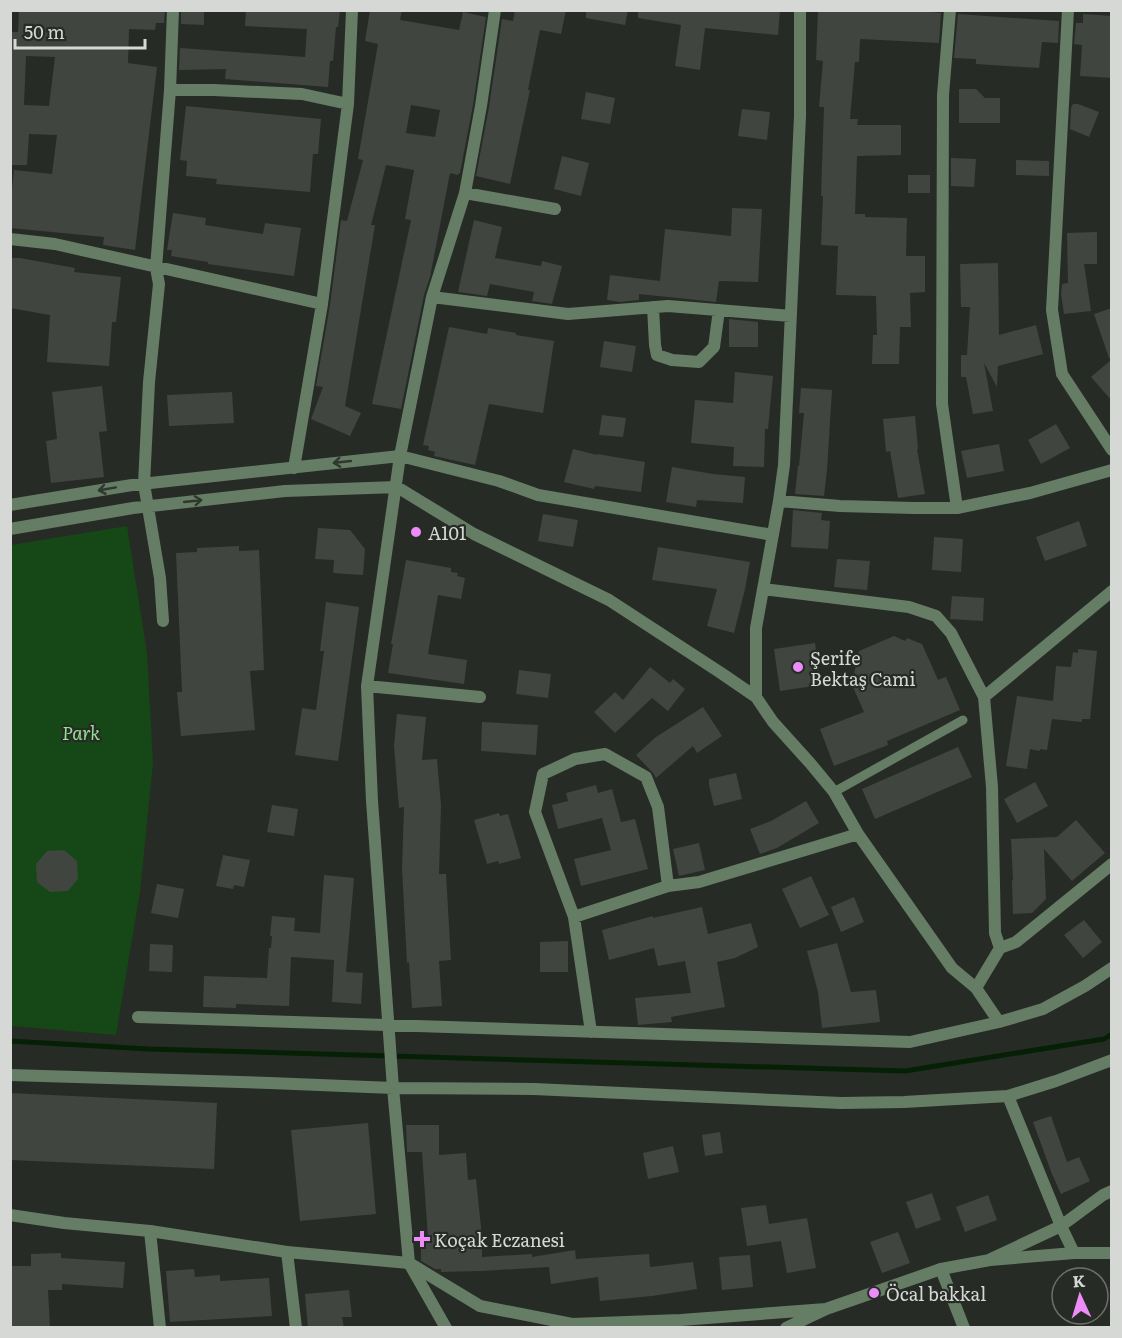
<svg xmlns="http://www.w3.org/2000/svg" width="1122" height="1338" font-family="Literata,serif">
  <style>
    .green { fill: #164716 }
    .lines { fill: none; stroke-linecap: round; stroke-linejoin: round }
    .stream { stroke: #052005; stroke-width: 5 }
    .building { fill: #404540; fill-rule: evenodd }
    .service { stroke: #667d65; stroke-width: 9 }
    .minor { stroke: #667d65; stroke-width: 12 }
    .tertiary { stroke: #667d65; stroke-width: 12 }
    .oneway { stroke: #30372f }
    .poi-dot { fill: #ed8cf9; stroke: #272b26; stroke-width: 2 }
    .labels { text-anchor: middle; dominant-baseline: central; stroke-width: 4.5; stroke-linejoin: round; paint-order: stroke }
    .poi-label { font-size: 18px; fill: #d6d8d5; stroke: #272b26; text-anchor: start }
    .park-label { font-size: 18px; font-style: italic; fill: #98e294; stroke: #272b26 }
  </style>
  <rect width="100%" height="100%" fill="#272b26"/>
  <path class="green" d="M127,526L147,653L153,763L140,892L116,1035L11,1026V545Z"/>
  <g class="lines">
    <path class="stream" d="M10,1041L149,1049L905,1071L1104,1039L1112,1034"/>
  </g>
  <path class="building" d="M19,10H165L164,23H156L155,30L129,29L128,63L157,67L135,250L103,245L104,237L10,228V208L14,170L52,174L57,135L29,134L27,165H10V32H18ZM26,56L55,57L49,106L24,105Z
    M181,10H204V25L181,24Z
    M246,10H340L338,27H336L333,61H330L328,87L225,79L226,69L179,70L180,48L305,57L307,29L245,26Z
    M370,10H402L400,20L459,30L463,12L486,17L473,105L460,173H459L458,175L450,173L430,277L424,295L401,409L372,404L411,220L405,219L414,170L386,165L371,225H375L345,406L361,413L350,436L311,419L323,387L316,386L330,305L341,220L347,221L363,160L358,159L378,44L365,41ZM411,105L440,110L435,137L406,133Z
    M515,10H566L561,34L540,30L528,90H530L510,184L476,176L489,107L502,19L513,21Z
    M586,10H628L625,25L586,18Z
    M638,10H780L778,35L705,28L700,70L675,66L681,25L638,18Z
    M818,10H911L941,13L939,43L860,39L859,62H855L850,119H858L857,125H901V155L857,156L855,214H865V217L907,218L906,256H925V292L910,293L911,327H900L899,364H872L873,335H877L876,296L836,295L838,246L821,245L823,196H821L824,107H819L823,61L816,60Z
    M958,14L1059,21L1058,43L1042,42L1039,68L976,64V59L954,58Z
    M1083,14L1112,16V78L1080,76L1082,45L1074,44L1076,23H1083Z
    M959,89H976L985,98H1000V123H959Z
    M586,92L615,98L610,124L581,119Z
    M1073,104H1078L1099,112L1089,137L1070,129L1071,108Z
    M186,106L321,119L318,154H313L310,192L216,184L217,179L186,176L187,161L180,160Z
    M742,109L770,112L767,140L738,136Z
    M562,156L589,163L581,196L554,189Z
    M951,158L976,159L974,187L951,186Z
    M1016,160L1049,161V176L1016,175Z
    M908,175H930V193H908Z
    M732,208L762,209L758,282L719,281L716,302L639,294V300L620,302L607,300L610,275L660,281L665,229L731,236Z
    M173,213L206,218L205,225L263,234L265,223L301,228L294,276L208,264V262L171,256L172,250H167Z
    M474,220L502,227L495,258L541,266L542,261L562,266L552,304L532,301L534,292L490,284L487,296L458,292Z
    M1097,232V264H1084L1091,311L1064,314L1061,294L1062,284L1068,283L1067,233Z
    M10,258H20L75,268L74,272L121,277L116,322H112L109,366L47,362L50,315L10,308Z
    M998,263L999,335L1036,325L1043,354L998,366L997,387L984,363L993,411L973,414L966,377H961V355H967L970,307H961L960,264Z
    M1112,308V358H1109L1094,314Z
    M729,319L758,322V347H729Z
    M449,327L487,334L488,328L516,333V335L554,341L543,413L489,404L475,465L434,456L435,452L428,450L429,446L423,445Z
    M604,341L636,346L632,372L600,367Z
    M1112,359V401L1091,377Z
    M735,372L773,376L768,429H765L764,467L733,466L734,447L691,443L695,400L733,403Z
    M102,386L107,431L99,432L104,477L51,483L46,441L57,439L52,392Z
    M801,388L832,390L827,470L824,496L795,494L798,466H799L804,413H799Z
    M232,392L234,423L169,426L167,395Z
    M602,415L626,418L623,437L599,435Z
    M915,416L918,449H917L925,494L898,498L890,451L886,452L883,419Z
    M1056,424L1070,448L1041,464L1028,440Z
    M999,444L1004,471L967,478L961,451Z
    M573,449L597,455V454L645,462L641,492L595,486L594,489L564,482Z
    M672,467L713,474L745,477L743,503L697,500L696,507L666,502Z
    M793,510L822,513L821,520L830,521L828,549L791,547Z
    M543,514L578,520L573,547L538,541Z
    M1079,521L1087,546L1045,561L1036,537Z
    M318,528L350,530L365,549L363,575L333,573L334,560L315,559Z
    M934,537L963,539L961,572L932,570Z
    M239,546V551L259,550L264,670L250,671L255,730L181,736L177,692H182L176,553L197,552V548Z
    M658,547L750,562L745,589L734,633L707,626L717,589L652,580Z
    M837,559L870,561L867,590L834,587Z
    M406,560L451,568V572L458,573L457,576L465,578L461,599L438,595L428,654L467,660L464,684L388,673L393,644H391Z
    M952,596L984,598L983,621L950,619Z
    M326,602L359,607L338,761L295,755L302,708L316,710L324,651H320Z
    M894,636L905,641L907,638L922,644L938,680L946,677L960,710L887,741L888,745L834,766L820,729L864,712L852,685L856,674L854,673L857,663L855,662L859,651Z
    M815,643L821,685L780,691L774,649Z
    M1078,649L1097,651L1090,719H1082V722L1052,719L1047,750L1040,749V751L1030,749L1027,769L1006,766L1017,696L1053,701L1056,666L1071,667L1073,652L1078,653Z
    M650,667L670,683L673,679L685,689L668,711L652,698L615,733L594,712L615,692L623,700Z
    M519,670L551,674L548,698L516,694Z
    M703,707L722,736L697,753L693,746L656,778L653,773L636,755L656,737Z
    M397,714L426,717L422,760L437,759L441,805L439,874H446L451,960L439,961L442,1006L412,1008L409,962L407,963L402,868L404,807L399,808L394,746Z
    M482,722L538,725L536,755L481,751Z
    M958,747L972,777L875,819L862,789Z
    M736,773L742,799L714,806L709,785V779Z
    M1035,782L1048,806L1017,823L1004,799Z
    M596,785L598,793L612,789L621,822L635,819L648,869L581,886L574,859L611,850L602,818L558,829L552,805L568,801L566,793Z
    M806,801L819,823L777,848L760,854L750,829L771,821Z
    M272,805L298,809L294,836L267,832Z
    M499,813L500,816L508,814L521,858L499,864L498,861L487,864L474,820Z
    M1076,820L1105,853L1072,881L1044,849L1046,899L1032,913L1013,914L1012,880H1013L1011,839L1057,837Z
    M699,843L705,870L679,876L673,849Z
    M64,850L77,861L78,879L68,891L50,892L37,882L36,864L47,851Z
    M223,855L250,860L244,887L234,885L233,889L216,886Z
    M324,875L354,878L346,972L363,973L361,1004L332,1002L334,960L291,957L289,1006L236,1004V1008L203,1007L204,976L267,978L269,948H271L272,936H270L272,916L295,918L294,931L320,933Z
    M811,876L829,915L800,928L782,889Z
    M157,884L184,889L178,918L151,913Z
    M854,897L864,922L841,932L831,907Z
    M702,907L708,934L751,923L758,947L735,958L717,962L725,1007L671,1017L672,1022L638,1025L635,998L691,993L685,961L658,966L654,948L609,960L602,930L653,916V918Z
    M1084,920L1102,942L1083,958L1064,935Z
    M568,941V972H540V942Z
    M837,943L851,992L876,990L880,1022L822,1028L818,992L807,951Z
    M150,944L173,945L172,972L149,971Z
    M10,1093L217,1103L214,1169L10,1160Z
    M1051,1116L1067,1162L1079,1157L1090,1181L1061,1194L1052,1174L1033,1122Z
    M368,1123L376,1214L300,1221L291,1130Z
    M406,1125H439V1155L466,1153L468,1180L476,1179L482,1237V1257L532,1254V1257L575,1250L576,1259L649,1254L650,1267L693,1262L697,1289L652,1296L600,1301L598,1277L551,1284L549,1267L481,1271L441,1272V1269H435L421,1261V1238H428L422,1152H407Z
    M720,1132L723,1153L705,1156L702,1135Z
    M673,1146L679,1172L648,1179L643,1153Z
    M932,1193L941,1220L916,1229L906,1202Z
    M988,1195L997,1220L965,1232L956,1207Z
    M766,1205L769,1224L807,1218L816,1268L787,1273L781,1241L747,1246L741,1208Z
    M898,1232L910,1263L882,1273L870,1242Z
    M61,1253V1258L125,1262L123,1288L62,1284V1290H48L50,1328H10V1266H31V1254Z
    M750,1255L753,1287L722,1290L719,1257Z
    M194,1269L195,1277L220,1275V1281L269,1278L272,1316L170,1322L166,1271Z
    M349,1290L352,1317H342L344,1328H308L305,1294Z"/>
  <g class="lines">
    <path class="service" d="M834,792L963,720"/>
    <path class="minor" d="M950,10L943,95L942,404L957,508
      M1068,10L1052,310L1062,374L1112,450
      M170,90H214L302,94L348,104
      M465,193L555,209
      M10,239L55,244L322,304
      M432,297L568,314L668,306L791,316
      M653,307L655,345L657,355L672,360L699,362L714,347L719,310
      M294,468L322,304L348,104L352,10
      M779,501L840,506L914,508H957L1030,493L1112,470
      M10,505L132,485L400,456L499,481L538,495L773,535
      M10,529L133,508L285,491L397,487L474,534L609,600L721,673L756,697L773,722L810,763L834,792L858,834L952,968L976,988L999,1022
      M763,589L909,607L936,616L951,633L984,697L992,787L995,933L1000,948L1016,942L1112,864
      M163,621L160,578L144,484L149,382L159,284L156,268L170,90L173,10
      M367,686L480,697
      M756,697V628L779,501L784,465L800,116V10
      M984,697L1112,591
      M574,917L668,886L699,882L858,834
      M976,988L1000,948
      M138,1017L910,1042L999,1022L1043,1009L1085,986L1112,968
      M591,1032L574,917L535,812L543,774L575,759L605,754L646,777L658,807L668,886
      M10,1075L270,1083L393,1088L534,1089L841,1103L904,1102L1008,1096L1056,1081L1112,1060
      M1008,1096L1061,1226L1074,1253
      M150,1231L160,1328
      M287,1252L296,1328
      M991,1259L1061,1226L1103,1195L1112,1191
      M941,1269L964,1328
      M446,1328L409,1263L393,1088L372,801L367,686L400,456L432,297L465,193L481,106L495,10"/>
    <path class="tertiary" d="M10,1215L64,1223L150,1231L287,1252L409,1263L480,1306L572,1324L681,1320L826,1309
      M786,1328L826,1309L941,1269L990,1260L1074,1253H1112"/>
  </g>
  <defs><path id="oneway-shaft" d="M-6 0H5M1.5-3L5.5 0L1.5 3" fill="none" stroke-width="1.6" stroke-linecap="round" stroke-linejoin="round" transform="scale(1.5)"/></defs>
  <g class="oneway">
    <use href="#oneway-shaft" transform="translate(342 462) rotate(174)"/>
    <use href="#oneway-shaft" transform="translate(107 489) rotate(170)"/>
    <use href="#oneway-shaft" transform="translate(193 501) rotate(-6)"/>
  </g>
  <g class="poi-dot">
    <circle cx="416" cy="532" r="6"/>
    <circle cx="798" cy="667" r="6"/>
    <path d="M419 1230h6v6h6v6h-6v6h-6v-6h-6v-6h6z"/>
    <circle cx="874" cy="1293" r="6"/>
  </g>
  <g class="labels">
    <g class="poi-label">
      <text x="428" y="532">A101</text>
      <text x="810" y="657">Şerife<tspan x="810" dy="21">Bektaş Cami</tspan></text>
      <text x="434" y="1239">Koçak Eczanesi</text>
      <text x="886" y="1293">Öcal bakkal</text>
    </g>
    <g class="park-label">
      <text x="81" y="732">Park</text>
    </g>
  </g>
  <rect width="1122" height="1338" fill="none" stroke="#d6d8d5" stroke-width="24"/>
  <g transform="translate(1080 1296) rotate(356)"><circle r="28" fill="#272b26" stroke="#6d706c" stroke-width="1.5"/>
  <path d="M0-4.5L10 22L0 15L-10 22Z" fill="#ed8cf9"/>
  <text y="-9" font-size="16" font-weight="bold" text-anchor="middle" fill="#d6d8d5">K</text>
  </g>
  <path d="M15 39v9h130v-9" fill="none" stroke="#d6d8d5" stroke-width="3"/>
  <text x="24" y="39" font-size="18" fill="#d6d8d5" stroke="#272b26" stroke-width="4.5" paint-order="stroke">50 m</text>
</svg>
